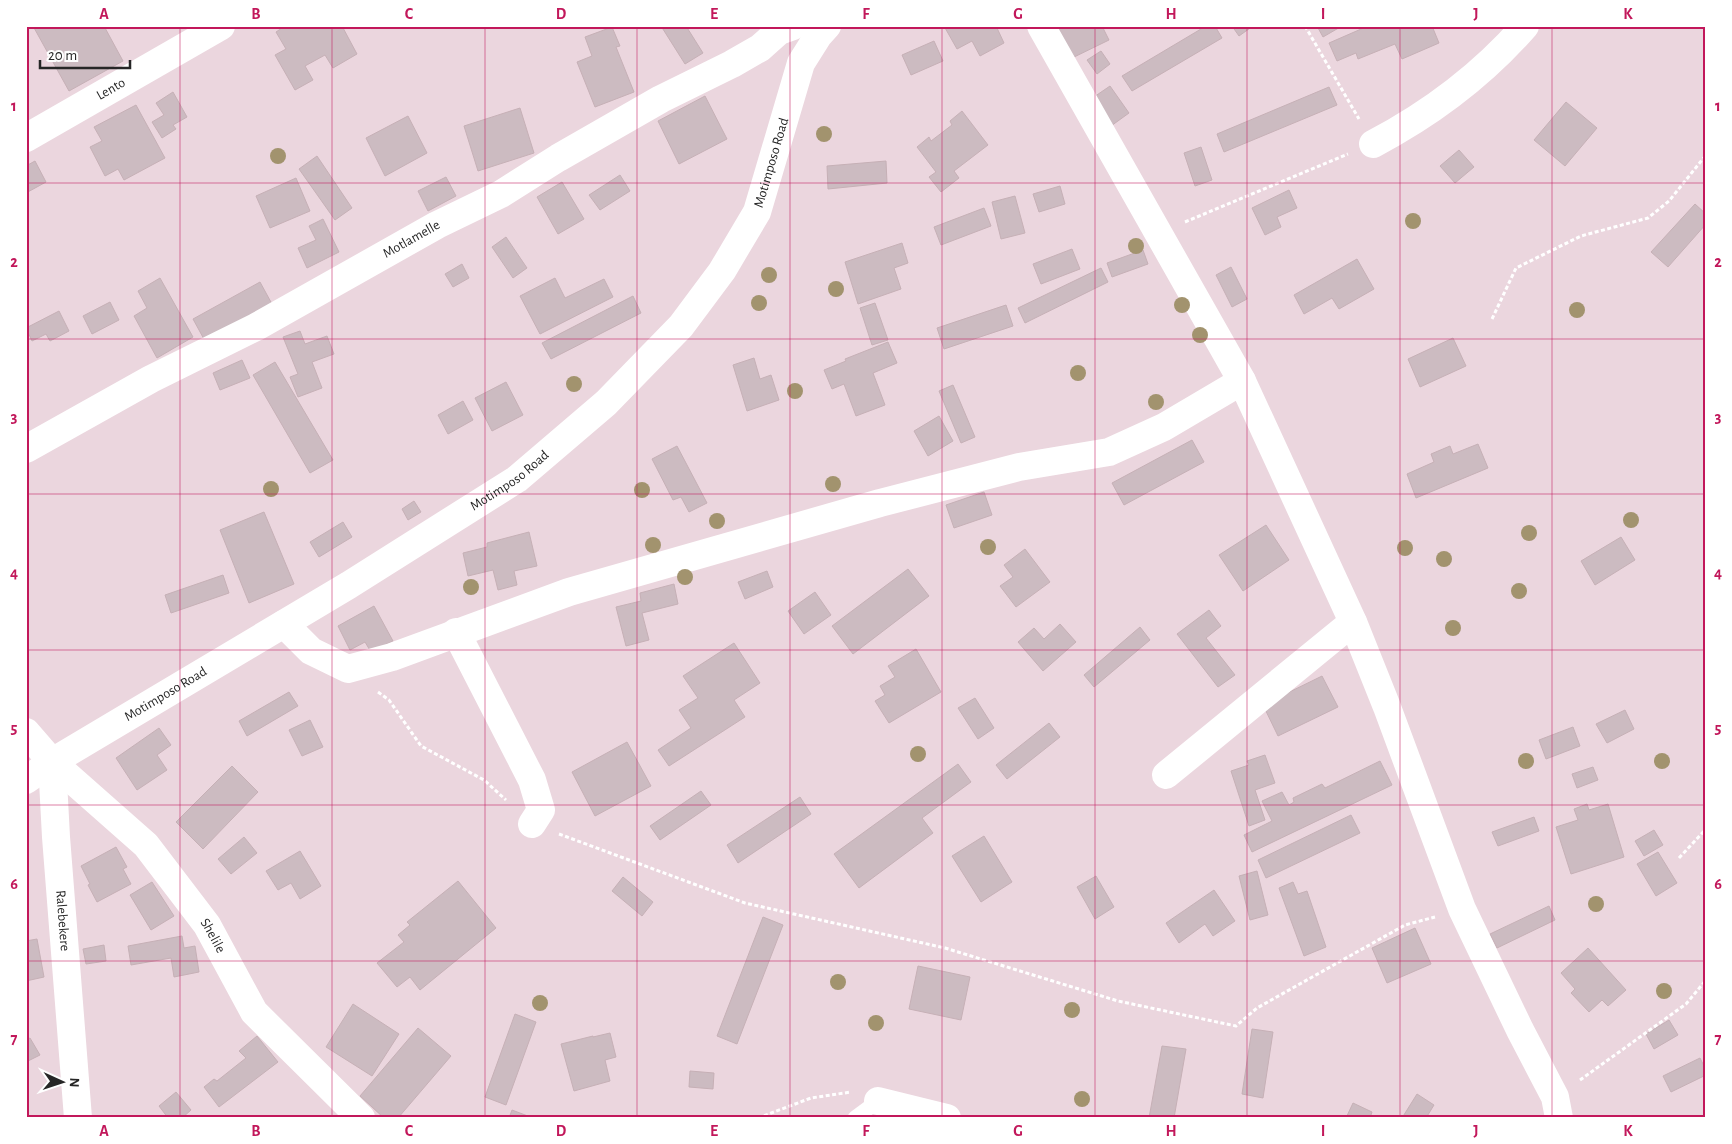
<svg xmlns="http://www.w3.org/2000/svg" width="1732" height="1144" font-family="'Alegreya Sans',sans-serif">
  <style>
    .building { fill: #ccbbc1; stroke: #c6b0b6 }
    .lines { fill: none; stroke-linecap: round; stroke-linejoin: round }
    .path { stroke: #fff; stroke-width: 3; stroke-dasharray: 4 2.5; stroke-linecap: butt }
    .service { stroke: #fff; stroke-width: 15 }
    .minor { stroke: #fff; stroke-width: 28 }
    .tertiary { stroke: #fff; stroke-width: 28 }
    .tree { fill: #a2936e }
    .grid { fill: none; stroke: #c2185b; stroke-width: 1; stroke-opacity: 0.55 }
    .labels { text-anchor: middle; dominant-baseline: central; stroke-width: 4; stroke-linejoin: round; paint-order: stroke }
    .street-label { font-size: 14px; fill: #262626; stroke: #fff }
    .neatline { fill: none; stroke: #c2185b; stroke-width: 2 }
    .grid-label { font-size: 16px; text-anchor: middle; font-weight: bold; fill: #c2185b }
  </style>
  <rect width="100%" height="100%" fill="#ebd6de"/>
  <path class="building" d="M33,26H104L123,61L69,91Z
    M285,26H342L357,54L333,68L325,55L305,66L313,80L295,90L275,55L286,49L276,32Z
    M661,26H686L703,53L685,64Z
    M944,26H999L997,28L1004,43L980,56L972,41L957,49Z
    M1055,26H1102L1109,40L1070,59Z
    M1206,26H1215L1222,38L1132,91L1122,76Z
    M1232,26H1253L1239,36Z
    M1317,26H1342L1323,37Z
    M1368,26H1432L1439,43L1402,59L1395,44L1358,59L1356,53L1337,61L1329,43Z
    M612,27L620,46L616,47L634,92L595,107L577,62L592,56L585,37Z
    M934,41L943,61L911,75L902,55Z
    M1101,51L1110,64L1097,74L1087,60Z
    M1110,86L1129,113L1111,126L1091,99Z
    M1329,87L1337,105L1224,152L1217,134Z
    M173,92L187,117L173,125L176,129L162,138L152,122L164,115L156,103Z
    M705,96L727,139L679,164L658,121Z
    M1566,102L1597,128L1565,166L1534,140Z
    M136,105L165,158L124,180L118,169L105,176L90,147L102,141L94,127Z
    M520,108L534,153L478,171L464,126Z
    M962,111L988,145L954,171L959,178L941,192L929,177L936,172L917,147L929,137L931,141L952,125L950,121Z
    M408,116L427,153L385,176L366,138Z
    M1201,147L1212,180L1195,186L1184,153Z
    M1459,150L1474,167L1455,183L1440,166Z
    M317,156L352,208L335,220L299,169Z
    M35,161L46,182L26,193V166Z
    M886,161L887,183L828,189L827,166Z
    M620,175L630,191L600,210L589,195Z
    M446,177L456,196L428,211L418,191Z
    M296,178L310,211L270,228L256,196Z
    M562,182L584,219L558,234L537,197Z
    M1060,186L1065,204L1039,212L1033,194Z
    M1289,190L1297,208L1277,217L1281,227L1265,235L1252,208Z
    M1015,196L1025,233L1001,239L992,202Z
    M1695,204L1706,214V224L1668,267L1651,252Z
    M984,208L991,226L941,245L934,227Z
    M323,219L339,252L307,268L298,248L316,240L309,226Z
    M506,237L527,268L513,278L492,247Z
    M902,243L908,263L894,268L901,289L858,304L845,262Z
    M1072,249L1080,269L1041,284L1033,264Z
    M1143,250L1148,264L1112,277L1107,263Z
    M1357,259L1374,289L1339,309L1332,298L1304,314L1294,295Z
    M462,264L469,278L453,287L445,274Z
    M1231,267L1247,299L1232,307L1216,275Z
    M1101,268L1108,282L1025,323L1018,308Z
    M160,278L193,337L157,358L134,316L147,308L138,291Z
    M555,278L565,298L604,279L613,297L540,334L520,296Z
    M260,282L272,304L205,341L193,319Z
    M633,296L641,313L551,359L542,343Z
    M110,302L119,320L92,334L83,316Z
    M875,303L888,340L872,345L860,308Z
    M1006,305L1013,326L944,349L937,328Z
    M59,311L69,331L50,341L46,334L32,341L26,328Z
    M300,331L305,344L327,336L334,354L312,362L322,388L298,397L290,377L298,374L283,337Z
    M1453,338L1466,366L1420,387L1408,359Z
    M888,342L897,363L873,373L885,405L856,416L844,384L832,389L824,370L846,361L845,359Z
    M754,358L760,379L771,375L779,400L747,411L733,365Z
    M242,360L250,378L220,390L213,373Z
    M275,362L333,460L310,473L253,375Z
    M506,382L523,415L492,431L475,398Z
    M953,385L975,437L961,443L939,391Z
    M463,401L473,420L448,434L438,415Z
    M939,416L953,441L928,456L914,431Z
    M1192,440L1204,462L1124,505L1112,483Z
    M1478,444L1488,468L1416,498L1407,474L1434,462L1431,454L1450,446L1453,454Z
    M677,446L707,503L689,512L681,497L673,500L652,459Z
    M984,492L992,515L954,528L946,505Z
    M414,501L421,512L408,520L402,509Z
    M264,512L294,584L249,603L220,530Z
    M343,522L352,537L319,557L310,542Z
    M1266,525L1289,560L1243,591L1219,555Z
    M529,532L537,566L514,571L517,585L498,590L493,570L468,576L463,553L487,547V543Z
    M1621,537L1635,560L1595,585L1581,561Z
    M1025,549L1050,582L1016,607L1000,586L1013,577L1004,565Z
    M908,569L929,596L853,654L832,626Z
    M767,571L773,587L745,599L738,582Z
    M223,575L229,593L171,613L165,595Z
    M674,584L678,604L642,613L649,640L626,646L616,607L641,601L640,593Z
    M815,592L831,615L804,634L788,611Z
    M374,606L393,641L371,652L365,642L350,650L338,626Z
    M1209,610L1221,626L1206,638L1235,675L1218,687L1177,634Z
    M1060,624L1076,642L1043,671L1018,642L1034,628L1044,639Z
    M1140,627L1150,640L1094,687L1084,675Z
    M734,643L760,683L734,700L745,717L669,766L658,750L691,728L679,710L698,698L683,676Z
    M916,649L941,692L889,723L875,701L885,695L880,686L895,677L888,666Z
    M1322,676L1338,707L1278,736L1263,705Z
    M289,692L298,706L247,736L239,721Z
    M975,698L994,728L978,739L958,708Z
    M1625,710L1634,729L1607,743L1596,724Z
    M310,720L323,747L302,756L289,730Z
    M1049,723L1060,737L1007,779L996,765Z
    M1573,727L1580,746L1546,759L1539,740Z
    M159,728L171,745L157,755L167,770L137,790L116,758Z
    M627,742L651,786L595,816L572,772Z
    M1265,755L1275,783L1255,790L1265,820L1249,826L1231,771L1249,765L1247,761Z
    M1380,761L1392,785L1252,852L1244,835L1272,821L1262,801L1282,792L1289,805L1294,802L1293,798L1322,784L1325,788Z
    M958,764L971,782L922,818L933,833L859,888L834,854Z
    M232,766L258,792L203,849L176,822Z
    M1593,767L1598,780L1577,788L1572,774Z
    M701,791L711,805L660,840L650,826Z
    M800,797L811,814L738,863L727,845Z
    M1587,804L1589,810L1608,804L1624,857L1571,874L1556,827L1578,820L1574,809Z
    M1351,815L1360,833L1266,878L1258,860Z
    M1534,817L1539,831L1498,846L1492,832Z
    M1654,830L1663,845L1644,856L1635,841Z
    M984,836L1012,882L981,902L952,856Z
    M244,837L257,853L231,874L218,859Z
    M116,847L127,867L123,869L131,884L97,902L88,885L90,884L81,866Z
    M300,851L321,886L300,899L291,883L278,890L266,871Z
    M1658,852L1677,883L1656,896L1637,864Z
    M1257,871L1268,915L1250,920L1239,876Z
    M1096,876L1114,907L1095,919L1077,887Z
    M623,877L653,902L642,916L612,891Z
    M458,881L496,928L420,990L410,977L397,987L377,963L404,942L398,935L410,925L407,922Z
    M152,882L174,916L151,930L130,895Z
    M1293,882L1298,894L1307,891L1326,947L1304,956L1279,888Z
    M1214,890L1235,921L1213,936L1205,924L1179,943L1166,923Z
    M1549,906L1555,920L1497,948L1490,934Z
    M763,917L783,925L737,1044L717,1036Z
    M1415,928L1431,964L1387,983L1372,948Z
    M182,936L184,948L195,946L199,972L174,977L171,958L131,965L128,946Z
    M37,939L44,977L26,981V941Z
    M104,945L106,961L86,964L83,949Z
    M1588,948L1626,990L1608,1006L1602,1000L1589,1012L1571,993L1575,989L1561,973Z
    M918,966L970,977L961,1020L909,1009Z
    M353,1004L399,1034L372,1076L326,1047Z
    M515,1014L536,1022L506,1105L485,1097Z
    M1669,1020L1678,1035L1654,1049L1646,1034Z
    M418,1028L451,1056L398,1118H384L360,1096Z
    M1252,1029L1273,1032L1263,1098L1242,1094Z
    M610,1033L616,1057L605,1060L610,1081L574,1091L561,1044L593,1036V1037Z
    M257,1036L278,1062L219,1107L204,1087L214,1079L217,1081L246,1058L239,1051Z
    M30,1038L40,1055L26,1062V1040Z
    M1162,1046L1186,1049L1174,1118H1149Z
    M1700,1058L1706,1070V1075L1671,1092L1663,1076Z
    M690,1071L714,1073L713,1089L689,1087Z
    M176,1092L191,1110L182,1118H168L159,1106Z
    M1417,1094L1434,1105L1426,1118H1402Z
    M1353,1103L1372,1112L1370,1118H1346Z
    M512,1110L533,1118H509Z"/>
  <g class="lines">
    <path class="path" d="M1305,26L1359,119
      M1185,222L1348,154
      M1492,319L1516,268L1581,236L1648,218L1669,201L1706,155
      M378,692L389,700L421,746L484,780L506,800
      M559,834L745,903L945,948L1118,1001L1236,1026L1257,1008L1405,925L1435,917
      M1679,858L1706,829
      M1580,1080L1686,1004L1706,980
      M758,1118L811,1098L851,1092"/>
    <path class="service" d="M855,1118L878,1101"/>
    <g class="minor">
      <path d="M1041,26L1242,381L1353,622L1387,707L1462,909L1520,1030L1555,1097L1559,1118"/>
      <path id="s1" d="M26,138L221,26"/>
      <path d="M1373,144C1430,114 1483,74 1525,26"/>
      <path id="s2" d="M26,449L151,379L256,327L437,225L501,194L558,158L661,99L732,64L760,48L779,31L793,26"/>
      <path d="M284,624L311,651L348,669L392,657L569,592L880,503L1019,467L1109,452L1164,427L1242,381"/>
      <path d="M456,632L532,780L541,810L532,824"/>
      <path id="s3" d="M26,732L52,762L146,845L207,925L254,1012L361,1118"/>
      <path id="s4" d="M52,762L56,837L78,1118"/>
      <path d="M1166,775L1353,622"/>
      <path d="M878,1101L947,1118"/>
    </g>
    <path class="tertiary" id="s5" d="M26,780L52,762L349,585L517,479L606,403L681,326L722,271L757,212L801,63L818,36L827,26"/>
  </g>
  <g class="tree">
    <circle cx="824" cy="134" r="8"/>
    <circle cx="278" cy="156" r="8"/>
    <circle cx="1413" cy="221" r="8"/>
    <circle cx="1136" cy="246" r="8"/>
    <circle cx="769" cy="275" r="8"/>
    <circle cx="836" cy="289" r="8"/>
    <circle cx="759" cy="303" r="8"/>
    <circle cx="1182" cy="305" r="8"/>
    <circle cx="1577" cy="310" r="8"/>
    <circle cx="1200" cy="335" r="8"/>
    <circle cx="1078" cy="373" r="8"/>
    <circle cx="574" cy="384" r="8"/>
    <circle cx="795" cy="391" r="8"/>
    <circle cx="1156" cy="402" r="8"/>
    <circle cx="833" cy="484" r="8"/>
    <circle cx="271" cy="489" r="8"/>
    <circle cx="642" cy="490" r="8"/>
    <circle cx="1631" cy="520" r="8"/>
    <circle cx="717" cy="521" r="8"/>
    <circle cx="1529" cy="533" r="8"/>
    <circle cx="653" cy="545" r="8"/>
    <circle cx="988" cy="547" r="8"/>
    <circle cx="1405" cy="548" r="8"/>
    <circle cx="1444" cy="559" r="8"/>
    <circle cx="685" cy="577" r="8"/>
    <circle cx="471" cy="587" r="8"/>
    <circle cx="1519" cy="591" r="8"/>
    <circle cx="1453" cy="628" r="8"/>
    <circle cx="918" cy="754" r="8"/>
    <circle cx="1526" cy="761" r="8"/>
    <circle cx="1662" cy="761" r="8"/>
    <circle cx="1596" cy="904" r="8"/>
    <circle cx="838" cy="982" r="8"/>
    <circle cx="1664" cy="991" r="8"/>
    <circle cx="540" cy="1003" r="8"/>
    <circle cx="1072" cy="1010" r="8"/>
    <circle cx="876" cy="1023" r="8"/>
    <circle cx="1082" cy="1099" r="8"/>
  </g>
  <path class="grid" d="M180,26V1118M332,26V1118M485,26V1118M637,26V1118M790,26V1118M942,26V1118M1095,26V1118M1247,26V1118M1400,26V1118M1552,26V1118M26,183H1706M26,339H1706M26,494H1706M26,650H1706M26,805H1706M26,961H1706"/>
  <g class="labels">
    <g class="street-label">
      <text stroke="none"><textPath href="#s1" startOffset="98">Lento</textPath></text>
      <text stroke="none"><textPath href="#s5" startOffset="989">Motimposo Road</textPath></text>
      <text stroke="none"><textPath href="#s2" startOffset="439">Motlamelle</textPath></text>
      <text stroke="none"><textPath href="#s5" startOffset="569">Motimposo Road</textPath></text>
      <text stroke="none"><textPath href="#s5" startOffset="164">Motimposo Road</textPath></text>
      <text stroke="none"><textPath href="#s4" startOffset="159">Ralebekere</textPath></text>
      <text stroke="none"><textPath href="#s3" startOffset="278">Shelile</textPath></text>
    </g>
  </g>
  <rect width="1732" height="1144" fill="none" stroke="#ffffff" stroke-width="55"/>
  <g transform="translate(62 1082) rotate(93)" stroke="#ffffff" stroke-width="4" paint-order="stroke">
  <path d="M0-4L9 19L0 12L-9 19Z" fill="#262626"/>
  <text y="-8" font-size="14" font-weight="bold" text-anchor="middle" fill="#262626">N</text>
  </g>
  <path d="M40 60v8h90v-8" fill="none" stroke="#262626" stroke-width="2.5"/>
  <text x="48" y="60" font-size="15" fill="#262626" stroke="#ffffff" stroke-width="4" paint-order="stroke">20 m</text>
  <rect x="28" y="28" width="1676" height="1088" class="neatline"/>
  <g class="grid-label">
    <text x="104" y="19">A</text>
    <text x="256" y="19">B</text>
    <text x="409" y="19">C</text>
    <text x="561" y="19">D</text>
    <text x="714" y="19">E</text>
    <text x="866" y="19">F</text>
    <text x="1018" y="19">G</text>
    <text x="1171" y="19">H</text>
    <text x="1323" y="19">I</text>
    <text x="1476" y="19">J</text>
    <text x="1628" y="19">K</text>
    <text x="14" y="111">1</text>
    <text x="1718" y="111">1</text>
    <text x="14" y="267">2</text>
    <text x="1718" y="267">2</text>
    <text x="14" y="422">3</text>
    <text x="1718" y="422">3</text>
    <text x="14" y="578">4</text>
    <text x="1718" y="578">4</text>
    <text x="14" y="733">5</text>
    <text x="1718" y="733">5</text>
    <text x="14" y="889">6</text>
    <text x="1718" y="889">6</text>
    <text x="14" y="1044">7</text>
    <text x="1718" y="1044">7</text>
    <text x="104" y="1136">A</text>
    <text x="256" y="1136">B</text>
    <text x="409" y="1136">C</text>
    <text x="561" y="1136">D</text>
    <text x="714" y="1136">E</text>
    <text x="866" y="1136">F</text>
    <text x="1018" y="1136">G</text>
    <text x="1171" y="1136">H</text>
    <text x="1323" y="1136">I</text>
    <text x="1476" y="1136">J</text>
    <text x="1628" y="1136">K</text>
  </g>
</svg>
